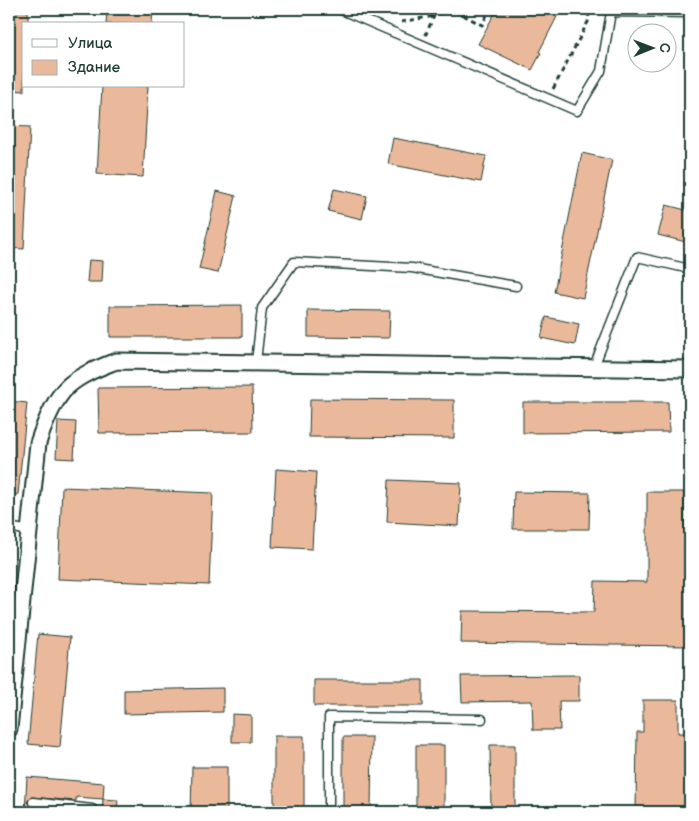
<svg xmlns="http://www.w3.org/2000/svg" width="699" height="821" font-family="'Balsamiq Sans',sans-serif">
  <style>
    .building { fill: #eab99b; stroke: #1f3d34 }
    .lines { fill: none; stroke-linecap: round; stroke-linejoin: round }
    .service-casing { stroke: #1f3d34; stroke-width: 11 }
    .minor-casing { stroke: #1f3d34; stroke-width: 19 }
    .path { stroke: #1f3d34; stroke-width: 3; stroke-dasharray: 5 4; stroke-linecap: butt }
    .service { stroke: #fff; stroke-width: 8 }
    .minor { stroke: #fff; stroke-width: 15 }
  </style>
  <rect width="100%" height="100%" fill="#fff"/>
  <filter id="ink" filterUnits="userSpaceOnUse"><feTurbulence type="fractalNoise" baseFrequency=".02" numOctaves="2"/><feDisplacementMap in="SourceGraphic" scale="10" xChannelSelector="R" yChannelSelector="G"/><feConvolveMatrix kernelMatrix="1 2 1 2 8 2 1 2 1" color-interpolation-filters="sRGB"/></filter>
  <g filter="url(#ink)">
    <path class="building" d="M9,9H28V24H24V91L9,90Z
      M107,9H153L152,24H106Z
      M497,9H561L539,52L541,53L532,70L478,44Z
      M102,86H148L143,177L97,174Z
      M9,126L30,127L24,249L9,248Z
      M393,138L486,156L481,182L388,164Z
      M582,153L612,160L583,298L554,292Z
      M334,189L367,196L362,219L328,211Z
      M217,191L236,196L218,273L199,269Z
      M666,205L690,211V243L658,235Z
      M89,260L103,261L102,282H87Z
      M242,305V337H110V306Z
      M308,310L390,311L389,338L308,337Z
      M546,317L579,324L575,345L541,338Z
      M252,387L253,432L99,433L98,388Z
      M310,399L454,400V438L309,437Z
      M9,401L27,403L18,495L9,494Z
      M523,402H668L669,432L523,433Z
      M58,421L76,422L74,459L56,458Z
      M276,469L316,472L312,549L272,547Z
      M389,480L461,483L459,526L387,522Z
      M62,487L213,493L209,585L58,579Z
      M514,492L590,493L589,529H513Z
      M647,492H684L685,582H690V646L461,643L462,611L594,612L595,581L647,582Z
      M38,634L70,637L60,747L28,744Z
      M579,675V701H559L560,730H533L532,701L462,702L461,676Z
      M314,680H423V706H314Z
      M223,688V712L124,714V690Z
      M643,700H678V733H687L686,812H636L637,732H643Z
      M232,714L251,715V742H232Z
      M274,736H304V812H274Z
      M343,737H372L371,812H343Z
      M416,745H444V812H416Z
      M490,745H515V812H491Z
      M192,767H227V812H191Z
      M27,777L104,783L103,799L76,797V801L31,797L27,802L32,807L72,812H25Z
      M103,799L118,800L117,812H102Z"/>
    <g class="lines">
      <defs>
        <path id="service" d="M339,9L577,111L601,71L611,12L690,13
          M256,362L262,308L294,262L412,268L516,286
          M593,369L637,257L690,269
          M9,527L29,531
          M33,802L92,809V812
          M329,812V717L482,719"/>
        <path id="minor" d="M9,729L38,443C44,425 54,400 67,387C81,374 99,368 116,361L690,369"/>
      </defs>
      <use href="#service" class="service-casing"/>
      <use href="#minor" class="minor-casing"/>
      <path class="path" d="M424,9L427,17
        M401,22L434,16
        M424,33L426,34L434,16L452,9L482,25L490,9
        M553,89L589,20L588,9"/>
      <use href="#service" class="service"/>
      <use href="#minor" class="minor"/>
    </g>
  </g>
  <rect width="699" height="821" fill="none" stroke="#fff" stroke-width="30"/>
  <rect x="15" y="15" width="669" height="791" fill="none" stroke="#1f3d34" stroke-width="2" filter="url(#ink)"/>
  <rect x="22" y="22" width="162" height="65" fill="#ffffff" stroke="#a5b1ae"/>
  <rect x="32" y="39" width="25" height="8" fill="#ffffff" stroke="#a5b1ae"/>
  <text x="68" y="48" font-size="15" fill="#1f3d34">Улица</text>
  <rect x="32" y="60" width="25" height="15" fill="#eab99b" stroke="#a5b1ae"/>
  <text x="68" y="72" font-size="15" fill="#1f3d34">Здание</text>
  <g transform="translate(652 48) rotate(89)"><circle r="24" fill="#ffffff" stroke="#a5b1ae"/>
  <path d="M0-4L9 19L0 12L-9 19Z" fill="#1f3d34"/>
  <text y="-8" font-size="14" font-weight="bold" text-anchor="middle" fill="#1f3d34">С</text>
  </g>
</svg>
